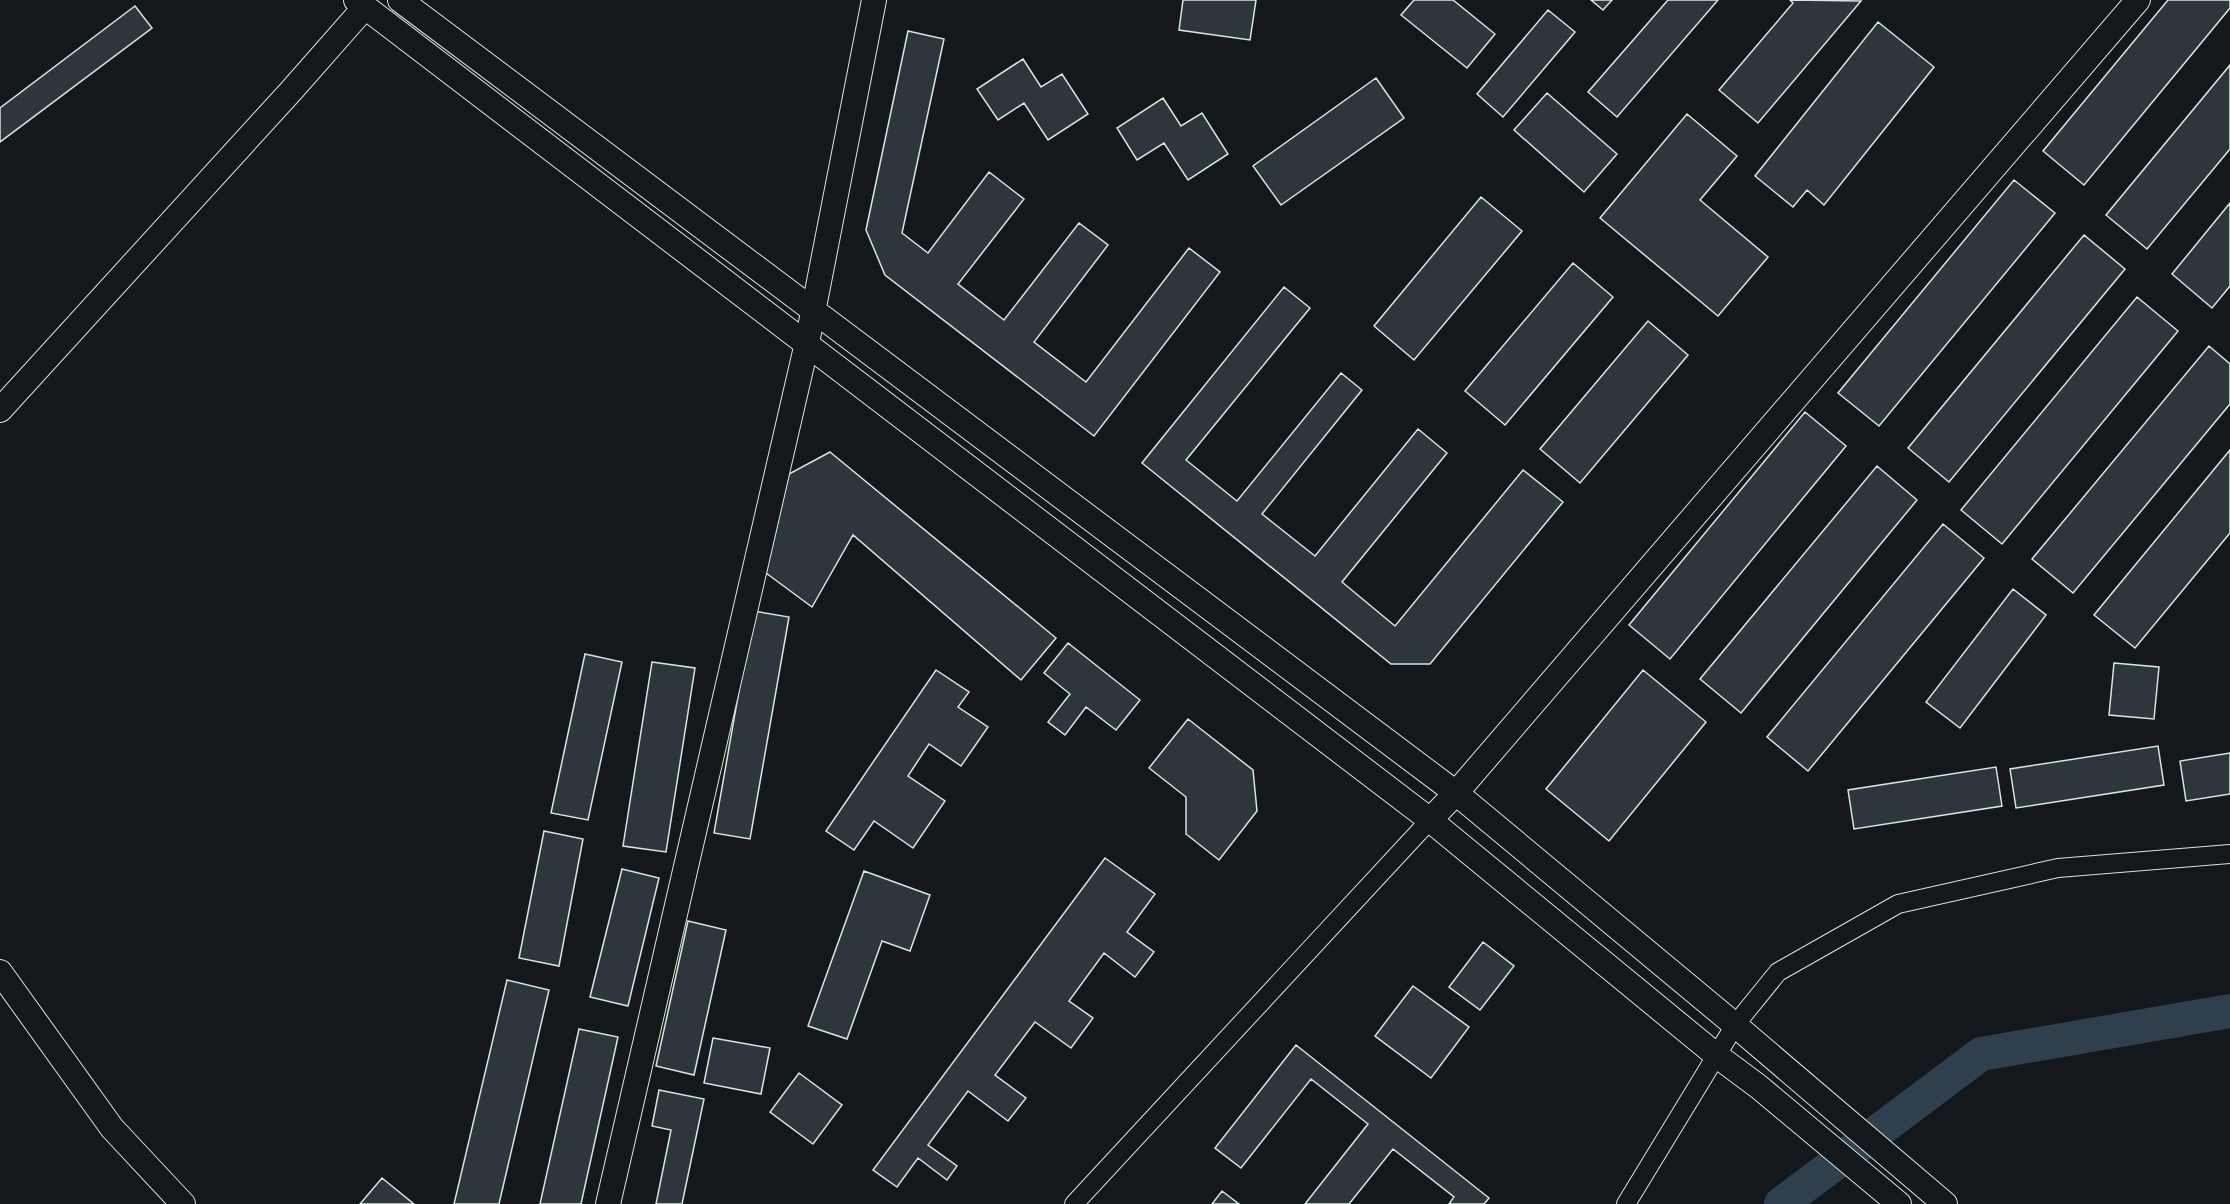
<svg xmlns="http://www.w3.org/2000/svg" width="2230" height="1204" font-family="Helvetica,sans-serif">
  <style>
    .lines { fill: none; stroke-linecap: round; stroke-linejoin: round }
    .river { stroke: #2f3f4d; stroke-width: 34 }
    .building { fill: #2c363c; stroke: #d8e6dc; stroke-width: 1.5 }
    .street-casing { stroke: #d8e6dc; stroke-width: 20 }
    .secondary-casing { stroke: #d8e6dc; stroke-width: 26 }
    .street { stroke: #14181c; stroke-width: 18 }
    .secondary { stroke: #14181c; stroke-width: 24 }
  </style>
  <rect width="100%" height="100%" fill="#14181c"/>
  <g class="lines">
    <path class="river" d="M1781,1204L1981,1054L2230,1011"/>
  </g>
  <path class="building" d="M1183,0H1256L1250,40L1179,30Z
    M1414,0H1453L1495,34L1467,68L1401,15Z
    M1591,0H1612L1603,10Z
    M1668,0H1718L1617,117L1588,92Z
    M1790,0L1861,1L1758,123L1719,90L1793,3Z
    M2168,0H2230V8L2084,185L2043,151Z
    M135,6L152,28L0,142V108Z
    M1548,10L1575,32L1503,117L1477,94Z
    M1878,22L1934,67L1824,205L1807,190L1793,207L1755,176Z
    M908,31L944,39L902,233L928,253L989,172L1024,199L958,284L1004,320L1079,223L1108,245L1034,342L1086,382L1189,248L1220,272L1094,436L885,275L866,230Z
    M1023,59L1041,87L1062,74L1088,114L1048,140L1024,103L998,120L977,89Z
    M2230,65V149L2147,249L2106,215Z
    M1376,78L1404,118L1281,205L1253,166Z
    M1547,93L1617,154L1584,192L1514,130Z
    M1163,98L1181,126L1202,113L1228,154L1188,180L1164,143L1137,160L1117,128Z
    M1687,114L1737,156L1700,200L1768,257L1718,316L1600,218Z
    M2014,180L2055,213L1879,426L1838,393Z
    M1481,197L1522,231L1414,360L1374,326Z
    M2230,203V286L2212,308L2172,274Z
    M2084,235L2125,269L1949,482L1908,448Z
    M1573,263L1613,297L1505,425L1465,391Z
    M1284,287L1310,308L1186,460L1237,501L1341,373L1362,390L1262,514L1315,556L1418,429L1447,453L1342,582L1395,626L1523,470L1563,502L1430,664H1391L1142,463Z
    M2137,297L2178,331L2002,544L1961,510Z
    M1648,321L1688,355L1580,483L1540,449Z
    M2209,346L2230,364V404L2073,593L2032,559Z
    M1805,412L1846,446L1670,659L1629,625Z
    M2230,450V533L2135,648L2094,615Z
    M830,452L1056,638L1021,680L853,535L812,607L766,573L789,474Z
    M1877,466L1917,500L1741,713L1700,679Z
    M1943,524L1984,558L1808,771L1767,737Z
    M2013,589L2046,615L1960,728L1926,702Z
    M753,611L789,617L750,839L714,833Z
    M1068,643L1140,700L1116,730L1086,707L1065,735L1048,722L1070,694L1044,673Z
    M585,654L622,662L588,820L551,813Z
    M652,662L695,668L666,852L623,846Z
    M2114,663L2159,667L2154,719L2109,715Z
    M936,670L969,692L958,707L988,727L961,766L929,744L908,776L945,801L913,848L874,821L854,850L826,831Z
    M1643,670L1706,722L1609,841L1546,789Z
    M1188,719L1253,770L1257,811L1219,860L1186,834V797L1149,768Z
    M2158,746L2164,785L2016,808L2010,769Z
    M2230,753V794L2186,801L2180,761Z
    M1996,767L2002,806L1854,829L1848,790Z
    M544,831L583,839L559,966L519,958Z
    M1105,858L1155,894L1127,932L1154,952L1135,977L1104,953L1069,1001L1093,1018L1071,1048L1035,1022L995,1075L1026,1098L1008,1121L968,1091L928,1145L957,1166L947,1180L918,1158L897,1187L873,1170Z
    M622,869L659,878L628,1006L590,997Z
    M864,871L930,895L910,951L882,941L847,1039L808,1026Z
    M688,921L726,930L694,1075L656,1066Z
    M1483,942L1514,966L1480,1010L1449,987Z
    M507,980L549,990L499,1204H454Z
    M1413,986L1469,1027L1431,1078L1375,1036Z
    M579,1029L618,1037L581,1204H540Z
    M713,1038L770,1048L761,1094L704,1083Z
    M1296,1045L1489,1198L1484,1204H1449L1454,1197L1393,1149L1349,1204H1305L1368,1124L1311,1079L1241,1168L1215,1148Z
    M799,1073L842,1105L813,1144L770,1112Z
    M659,1090L704,1099L682,1204H656L671,1130L652,1126Z
    M382,1178L414,1204H360Z
    M1222,1191L1239,1204H1212Z"/>
  <g class="lines">
    <defs>
      <path id="street" d="M1074,1204L1430,820
        M1626,1204L1735,1025L1778,972L1898,904L2058,868L2230,854"/>
      <path id="secondary" d="M356,0L1430,820L1716,1055L1759,1087L1899,1204
        M400,0L1456,793L1735,1025L1945,1204
        M0,410L291,91L365,7
        M1430,820L1456,793L2138,0
        M0,972L112,1128L183,1204
        M608,1204L807,343L874,0"/>
    </defs>
    <use href="#street" class="street-casing"/>
    <use href="#secondary" class="secondary-casing"/>
    <use href="#street" class="street"/>
    <use href="#secondary" class="secondary"/>
  </g>
</svg>
